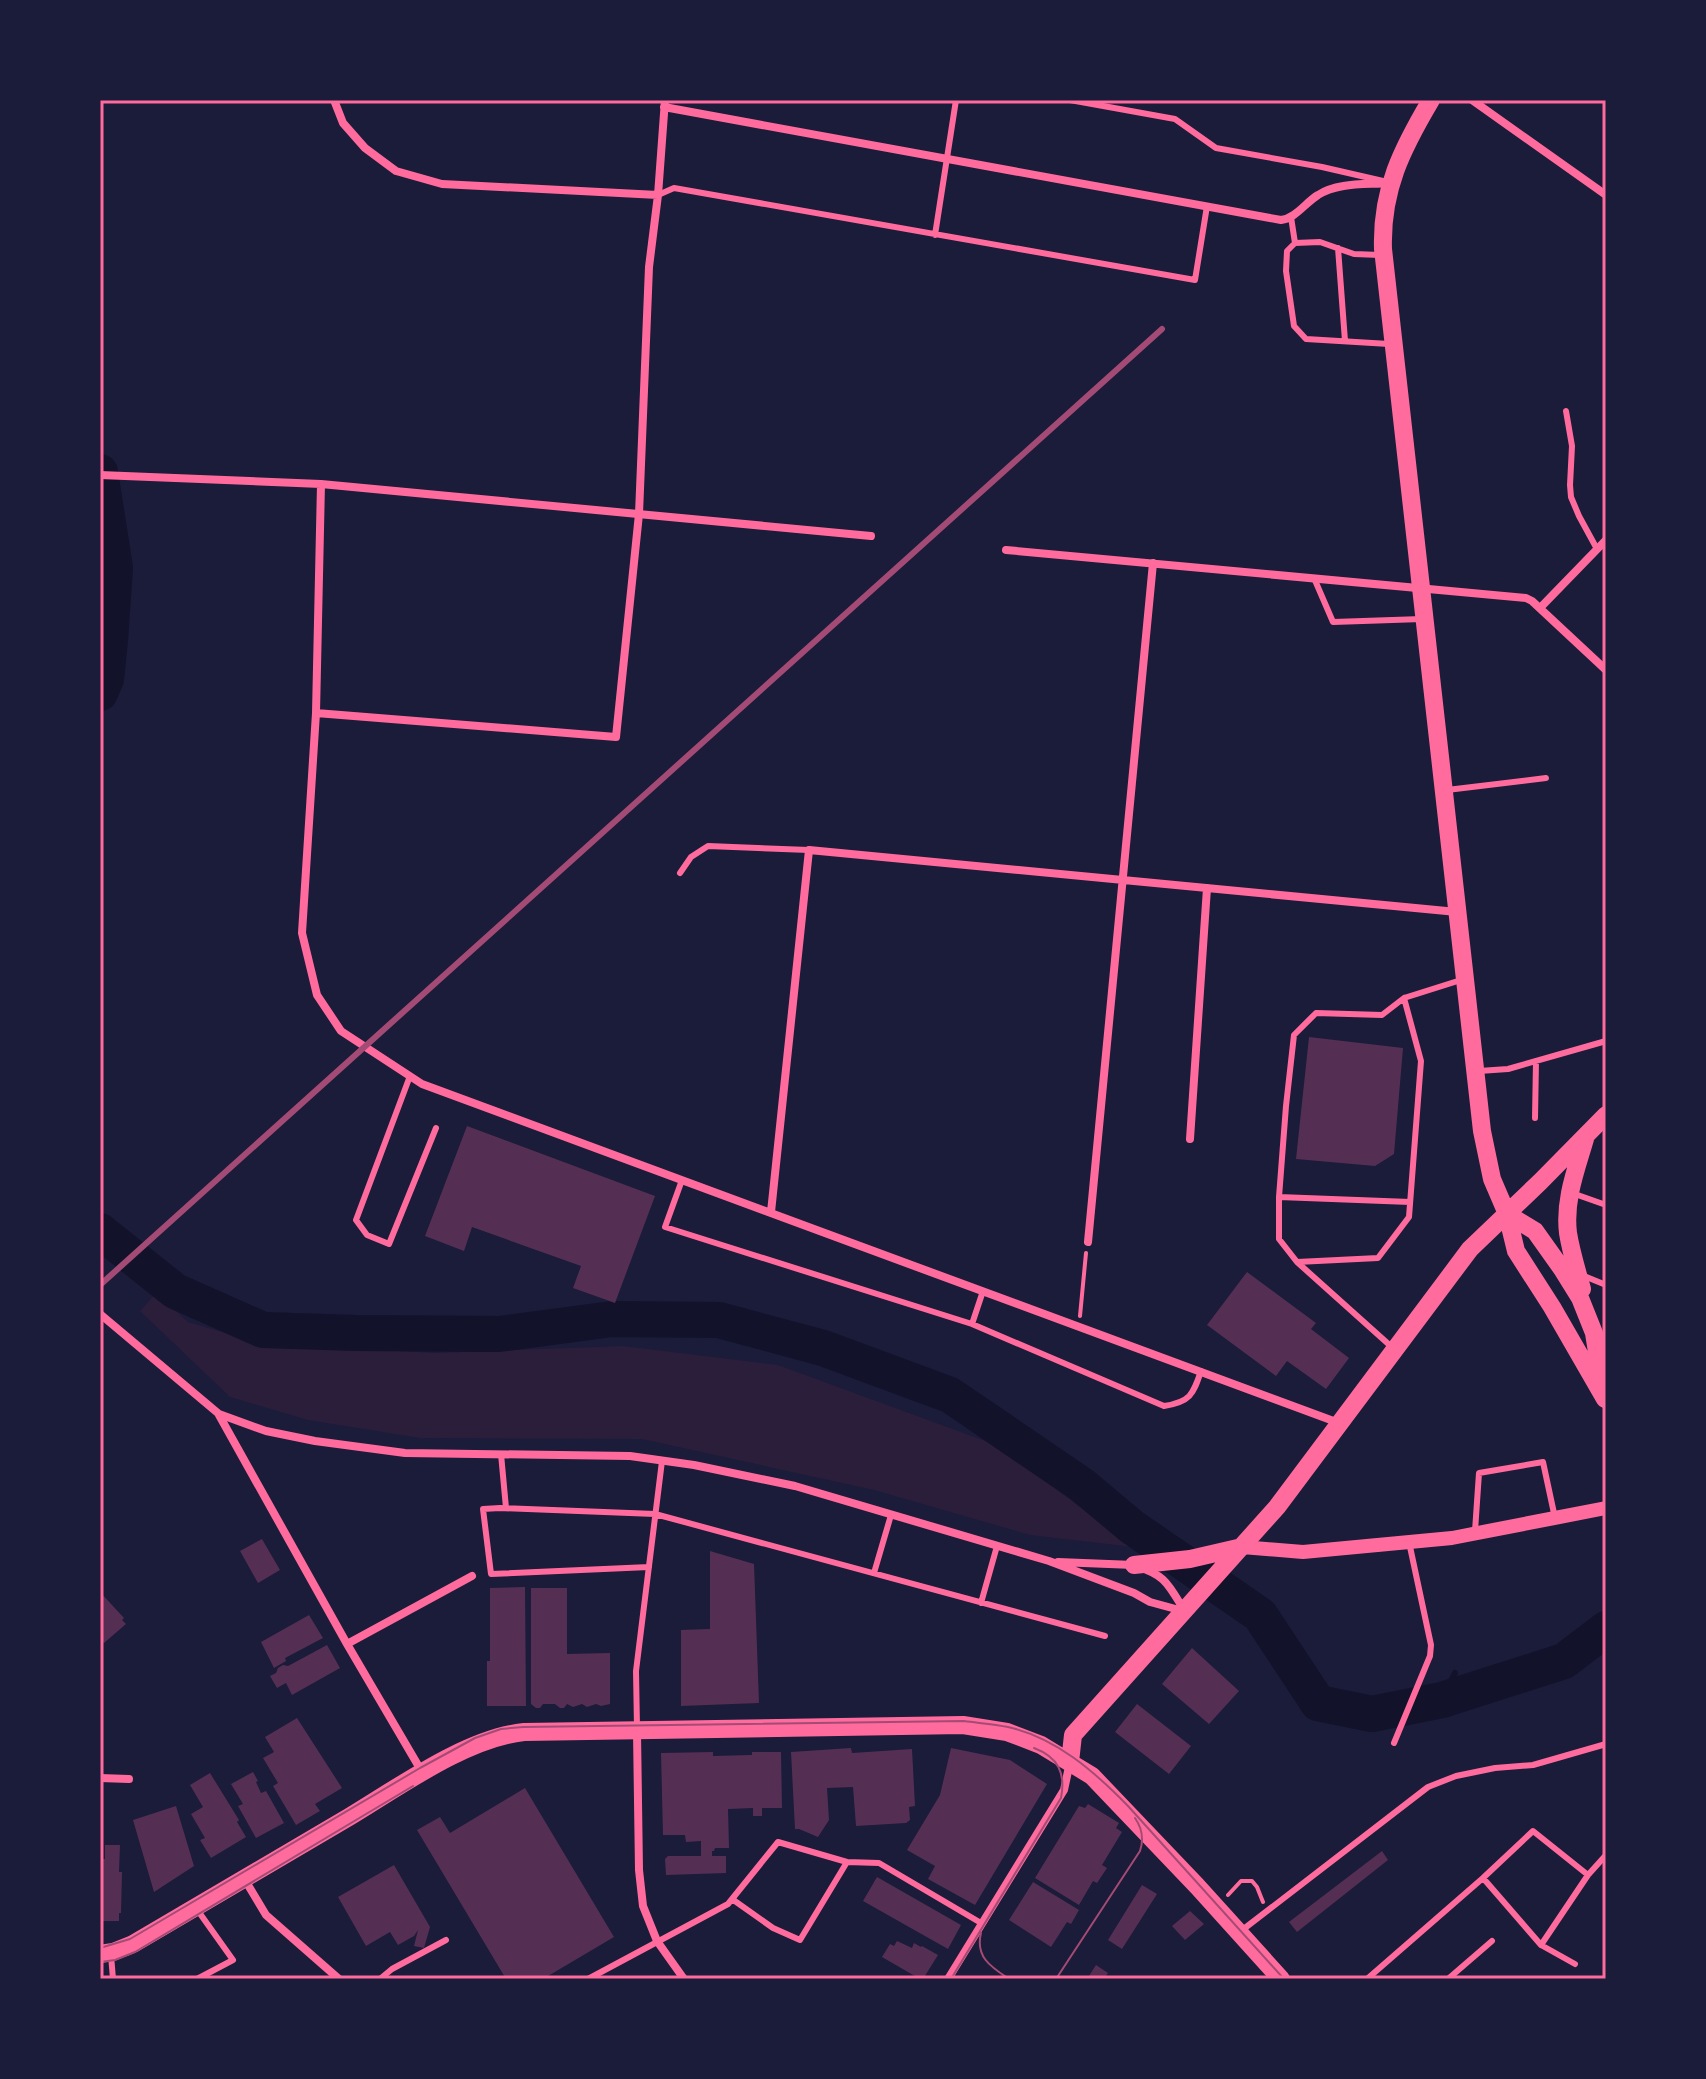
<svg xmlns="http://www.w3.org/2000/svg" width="1706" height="2079" font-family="'Source Sans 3',sans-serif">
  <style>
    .green { fill: #2a1e3b }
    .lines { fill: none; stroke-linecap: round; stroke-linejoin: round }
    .stream { stroke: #12122b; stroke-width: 6 }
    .river { stroke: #12122b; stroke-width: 36 }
    .building { fill: #542f53 }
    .path { stroke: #ff6b9d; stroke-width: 4 }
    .service { stroke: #ff6b9d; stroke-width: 6 }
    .minor { stroke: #ff6b9d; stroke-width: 8 }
    .tertiary { stroke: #ff6b9d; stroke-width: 14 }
    .primary { stroke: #ff6b9d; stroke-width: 18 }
    .tram { stroke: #a44b75; stroke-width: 2 }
    .rail { stroke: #a44b75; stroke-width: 6 }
    .neatline { fill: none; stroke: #ff6b9d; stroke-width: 3 }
  </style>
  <rect width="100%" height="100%" fill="#1b1b3a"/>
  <path class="green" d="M156,1293L188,1322L259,1343L435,1353L623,1346L778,1365L999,1446L1133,1547L1030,1535L874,1490L642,1439L420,1438L308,1420L230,1397L140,1311Z"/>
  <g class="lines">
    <path class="stream" d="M1442,1700L1455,1673"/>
    <path class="river" d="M100,472L115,568L110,640L106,679L100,693
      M100,1231L175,1291L263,1330L356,1333L499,1334L612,1319L719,1320L823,1348L950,1395L1082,1485L1132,1527L1260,1615L1318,1703L1372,1714L1442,1700L1564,1661L1606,1629"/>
  </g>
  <path class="building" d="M1309,1037L1403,1048L1394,1154L1375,1166L1296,1159Z
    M467,1126L655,1196L615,1303L573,1288L581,1266L472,1227L464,1251L425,1236Z
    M1247,1272L1316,1323L1311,1329L1349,1358L1326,1389L1287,1361L1276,1376L1207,1325Z
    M262,1539L280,1570L258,1583L240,1551Z
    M710,1551L754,1564L759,1703L681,1706V1630L710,1629Z
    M525,1587L526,1706H487V1661H490V1588Z
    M531,1588H567V1654L610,1653V1704L601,1706L596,1704L587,1707L582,1704L573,1707L567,1704L564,1708H560L555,1704H543L540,1708H536L531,1704Z
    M100,1592L124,1618L122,1620L126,1624L104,1643L100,1639Z
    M309,1615L323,1638L285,1658L286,1661L274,1668L261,1642Z
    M327,1645L340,1668L292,1695L286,1683L277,1688L270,1676L276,1673L278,1668L283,1665L288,1666Z
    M1192,1648L1239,1691L1209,1724L1162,1684Z
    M1137,1704L1191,1746L1169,1774L1115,1732Z
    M297,1718L342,1788L315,1804L320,1811L296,1825L273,1786L278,1783L263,1758L274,1752L265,1737Z
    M851,1748L852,1753L912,1749L915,1806L909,1807L910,1820L906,1823L856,1826L853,1787L827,1788L829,1820L818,1837L799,1829H795L791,1752Z
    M951,1748L1010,1760L1047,1784L975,1905L928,1879L935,1866L907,1850L940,1795Z
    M713,1752V1756L752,1755V1752H781L782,1808H762V1816H753V1808L728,1809L729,1848H715L714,1851H712V1856H726V1873L666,1875L665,1859L668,1856H701V1841L686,1842L685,1835H663L661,1753Z
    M253,1772L258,1781L256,1782L261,1793L266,1791L284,1823L256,1838L238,1806L243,1804L231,1784Z
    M210,1773L239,1820L237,1822L246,1837L211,1858L200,1840L205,1838L191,1814L203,1807L190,1785Z
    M525,1788L614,1937L543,1979H506L417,1830L440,1817L450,1833Z
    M1088,1804L1119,1823L1116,1828L1122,1832L1102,1865L1107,1868L1097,1883L1093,1881L1079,1905L1035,1878L1079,1806L1085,1808Z
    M176,1806L194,1866L154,1892L133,1820Z
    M105,1845H120L119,1872H122L121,1913H119V1921H100V1859H105Z
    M1382,1851L1388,1860L1297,1932L1289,1922Z
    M394,1865L430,1927L424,1948L414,1946L418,1930L414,1936L398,1945L390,1932L366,1946L338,1897Z
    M877,1877L961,1925L948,1949L863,1901Z
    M1033,1882L1079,1910L1071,1924L1067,1922L1051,1947L1009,1920Z
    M1142,1885L1157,1894L1122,1949L1108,1940Z
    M1190,1911L1204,1924L1185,1940L1172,1926Z
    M897,1941L912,1948L914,1943L921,1947L922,1946L938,1955L923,1979H920L882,1957L890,1944L894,1946Z
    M1096,1965L1108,1973L1104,1979H1087Z"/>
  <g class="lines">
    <path class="path" d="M1080,1316L1086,1253
      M1228,1895L1241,1881H1252L1257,1887L1263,1902"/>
    <path class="service" d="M1070,100L1175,119L1216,148L1322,167L1383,181
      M658,195L674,188L1195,280L1207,206
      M1291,217L1295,243L1320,242L1354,254L1380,255
      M935,235L956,100
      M1295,243L1287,251L1286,271L1294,326L1306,339L1389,344
      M1338,248L1345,341
      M1566,411L1572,446L1570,485L1571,497L1579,516L1597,549
      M1314,578L1333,622L1422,619
      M1447,790L1546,778
      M680,873L691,857L708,846L809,850
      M1479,1071L1508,1069L1606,1041
      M410,1076L356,1220L367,1235L389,1244L436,1128
      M1535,1118L1536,1061
      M682,1180L665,1227L972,1324L1164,1406C1190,1402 1193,1395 1201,1371
      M1572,1193L1606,1205
      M1279,1197L1410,1202
      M1297,1262L1279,1239V1197L1286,1106L1294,1035L1316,1013L1382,1015L1404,998
      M1584,1276L1606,1285
      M972,1324L983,1291
      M1394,1349L1297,1262L1378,1258L1409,1217L1421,1061L1404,998L1461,980
      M501,1454L506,1508
      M1475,1531L1479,1473L1543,1462L1555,1518
      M649,1567L491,1574L483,1509L500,1508L655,1514L1105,1636
      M874,1573L891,1515
      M981,1603L997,1546
      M637,1728L636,1671L662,1461
      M1394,1743L1430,1656L1431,1645L1409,1542
      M1483,1878L1541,1945
      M732,1899L773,1928L800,1940L847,1862
      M196,1908L233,1960L197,1979
      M1241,1931L1428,1787L1456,1776L1495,1768L1533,1765L1606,1744
      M111,1955L113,1979
      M1575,1964L1541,1945L1588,1875L1606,1855
      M380,1979L392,1969L446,1940
      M588,1979L728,1904L778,1842L847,1862L879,1863L981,1923
      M1367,1979L1483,1878L1533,1831L1588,1875
      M1448,1979L1492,1941"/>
    <path class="minor" d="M334,100L343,123L365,148L396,171L442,184L658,195
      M1472,100L1606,195
      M664,107L1281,220C1296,218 1305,203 1318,195C1338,182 1366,185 1389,183
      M100,475L321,484L871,536
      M321,484L316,713L302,933L317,995L341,1031L422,1084L1339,1423
      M1006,550L1526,598L1532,601L1606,670
      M1540,608L1606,540
      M316,713L616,737L639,514L649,267L658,195L665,100
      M1190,1139L1207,888
      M771,1212L809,850L1457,912
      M1088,1242L1153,563
      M100,1314L219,1414L266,1431L315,1441L405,1453L630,1456L694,1465L795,1486L1049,1561L1134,1593L1150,1602L1183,1611
      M219,1415L347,1644L422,1772
      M1058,1562L1134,1565C1166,1576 1167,1582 1184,1610
      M347,1644L472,1576
      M637,1732L639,1870L643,1906L657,1941L684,1979
      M100,1778L129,1779
      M245,1880L266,1915L339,1979
      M948,1979L1064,1790L1070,1762"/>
    <path class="tertiary" d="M1242,1547L1303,1552L1452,1538L1606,1508"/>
    <path class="primary" d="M1431,100C1402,149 1381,190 1383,249L1482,1131L1492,1179L1507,1214L1516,1251L1552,1307L1605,1399
      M1507,1214L1535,1231L1562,1269L1580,1298L1594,1333L1603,1390
      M1582,1289C1577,1271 1571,1252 1568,1233C1564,1200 1576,1170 1585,1139
      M1134,1565L1190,1559L1242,1547
      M1070,1762L1073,1735L1277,1507L1470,1249L1540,1182L1606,1115
      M100,1954L113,1952L133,1944C205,1902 277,1859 349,1817C399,1787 466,1738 524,1732L963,1725L1007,1732L1041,1745L1092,1776L1197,1886L1281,1979"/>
    <path class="tram" d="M981,1933C975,1957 991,1967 1009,1979
      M100,1948L130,1939L420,1768L475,1738L501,1729L523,1727L964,1721C978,1723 993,1724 1008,1727C1056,1738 1094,1771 1128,1806L1284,1979
      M100,1962L115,1960L135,1952L413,1786
      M951,1979L1061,1798C1066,1773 1058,1757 1034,1748
      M1056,1979L1140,1851C1144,1839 1142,1828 1135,1818"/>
    <path class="rail" d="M100,1285L1162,329"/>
  </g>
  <rect width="1706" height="2079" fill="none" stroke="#1b1b3a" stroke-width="204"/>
  <rect x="102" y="102" width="1502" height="1875" class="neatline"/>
</svg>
